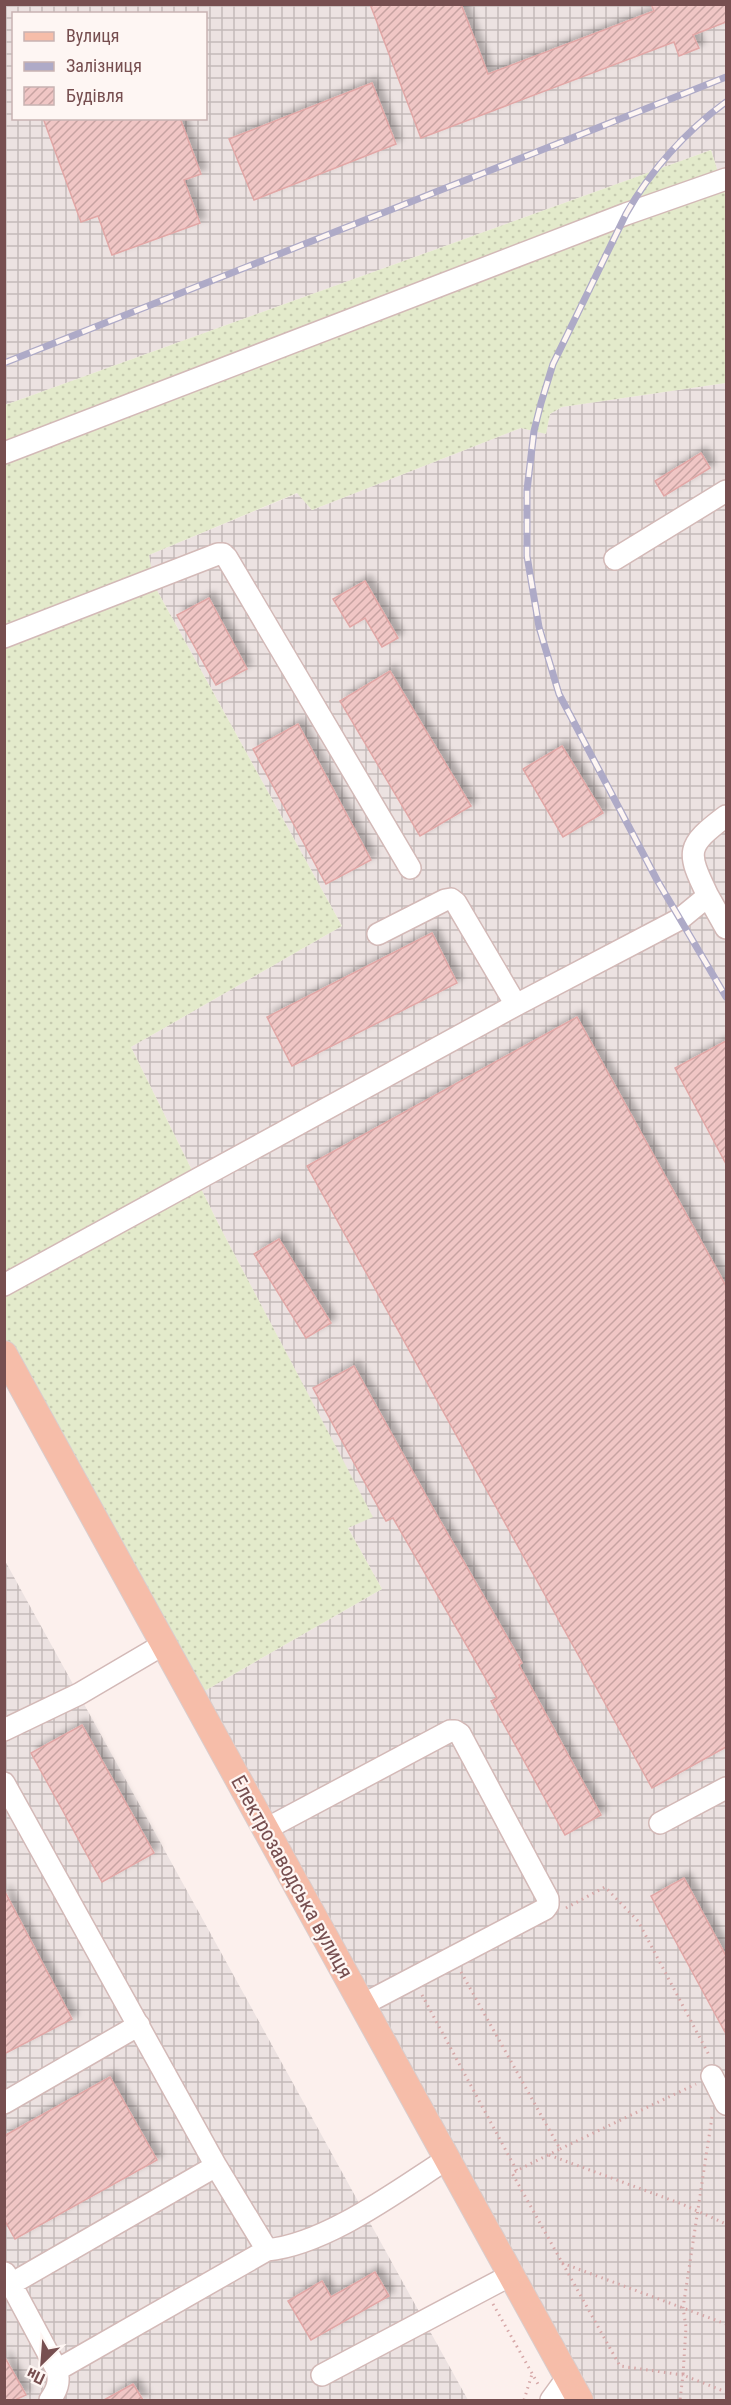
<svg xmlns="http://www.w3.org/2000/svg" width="731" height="2405" font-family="'Roboto Condensed',sans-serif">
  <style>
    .industrial { fill: url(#industrial-grid); fill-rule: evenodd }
    .grass { fill: url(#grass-dots) }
    .building { fill: url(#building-hatch); stroke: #e2a7a6; stroke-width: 1.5; filter: url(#shadow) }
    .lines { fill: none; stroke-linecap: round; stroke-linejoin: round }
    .minor-casing { stroke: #d3b9b7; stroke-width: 24 }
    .major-casing { stroke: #d9cece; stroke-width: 28 }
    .path { stroke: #d6a8a8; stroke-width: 3; stroke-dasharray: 1.5 4.5; stroke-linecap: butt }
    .minor { stroke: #fff; stroke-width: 21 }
    .major { stroke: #f6bda9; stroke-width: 26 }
    .rail-casing { stroke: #aeaac7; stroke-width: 7 }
    .rail { stroke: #fef6f3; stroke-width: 4.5; stroke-dasharray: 14; stroke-linecap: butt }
    .labels { text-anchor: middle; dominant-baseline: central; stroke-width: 4.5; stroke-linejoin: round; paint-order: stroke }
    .street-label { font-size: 21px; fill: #774f50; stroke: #fef6f3 }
  </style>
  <defs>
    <pattern id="industrial-grid" width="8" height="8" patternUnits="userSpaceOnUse" patternTransform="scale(1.5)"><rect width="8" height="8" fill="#ece2e1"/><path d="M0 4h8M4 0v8" fill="none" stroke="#c4bab9"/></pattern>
    <pattern id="grass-dots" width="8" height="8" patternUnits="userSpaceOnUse" patternTransform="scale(1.5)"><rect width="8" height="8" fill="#e3eacb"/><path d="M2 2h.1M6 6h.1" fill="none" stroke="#c6cab0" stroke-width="1.8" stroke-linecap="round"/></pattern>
    <pattern id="building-hatch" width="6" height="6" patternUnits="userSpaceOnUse" patternTransform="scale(1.5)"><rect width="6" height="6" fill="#f0c6c5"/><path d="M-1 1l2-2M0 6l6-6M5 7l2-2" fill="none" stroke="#c7a3a2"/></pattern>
    <filter id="shadow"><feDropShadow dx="5.5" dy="-5.5" stdDeviation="3" flood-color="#0004"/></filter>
  </defs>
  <rect width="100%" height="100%" fill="#fcf0ed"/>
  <path class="industrial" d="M5,5H726V197L711,150L5,405ZM14,14H206V118H14Z
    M726,383V2400H580L194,1697L382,1589L348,1528L372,1516L220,1227L131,1047L342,926L154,585L149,555L298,493L312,510L521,428L546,434L550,414L562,407Z
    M4,1559L364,2212L468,2400H5Z"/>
  <path class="grass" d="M711,150L726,197V383L562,407L550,414L546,434L521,428L312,510L297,493L149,555L154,585L342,926L131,1047L220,1227L373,1517L348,1528L382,1589L194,1697L5,1354V405Z"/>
  <path class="building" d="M370,4H461L488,74L654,11L651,4H726V22L693,35L699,48L679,56L674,42L421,138Z
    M372,83L396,144L254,200L229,139Z
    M43,118H180L201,174L184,180L200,223L112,255L98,216L81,222Z
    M701,453L710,468L664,496L655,481Z
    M365,581L398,638L382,647L365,618L350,627L333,599Z
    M209,598L247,669L216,685L177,615Z
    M390,671L471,806L420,836L340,701Z
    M298,724L371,860L326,884L253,749Z
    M562,746L603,813L563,837L523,769Z
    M432,933L457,983L292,1066L267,1017Z
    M577,1017L726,1286V1747L652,1788L307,1166Z
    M726,1041V1164L675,1068Z
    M279,1239L331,1323L306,1338L254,1254Z
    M354,1366L434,1510L522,1663L519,1665L601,1815L565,1835L491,1701L497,1698L393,1518L386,1521L313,1388Z
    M82,1725L154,1853L102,1882L31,1753Z
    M684,1878L726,1956V2034L651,1896Z
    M4,1890L72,2019L4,2054Z
    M110,2077L157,2160L15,2239L4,2219V2136Z
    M375,2272L389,2296L311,2340L288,2301L322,2281L331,2297Z
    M4,2356L26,2395L15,2400H4Z
    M133,2384L143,2400H104Z"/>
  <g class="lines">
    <defs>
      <path id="minor" d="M4,453L626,214L726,179
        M615,559L726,491
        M4,637L218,554H223L227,558L410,868
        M708,896C686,851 686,846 726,816
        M378,934L445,900L451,899L456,903L516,1005
        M4,1285L516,1005L680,919L708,896L726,928
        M4,1730L79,1694L164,1644
        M4,1783L216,2166L11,2284
        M660,1823L726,1788
        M266,1829L450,1731H455L460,1734L548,1899V1905L545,1909L362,2005
        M712,2076L726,2104
        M4,2103L139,2025
        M216,2166L267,2250
        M5,2273L57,2370C60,2382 57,2390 50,2400
        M57,2370L267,2250C327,2244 397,2191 447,2159
        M322,2375L511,2275
        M551,2400L567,2378"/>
      <path id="major" d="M4,1354L580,2400"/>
    </defs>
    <use href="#minor" class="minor-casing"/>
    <use href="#major" class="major-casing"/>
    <path class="path" d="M566,1908L605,1887L638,1921L710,2057
      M461,1972L560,2149L512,2173L620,2366L683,2375L680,2400
      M422,1995L517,2171
      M712,2117L683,2308L686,2327L683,2375L726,2392
      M560,2149L696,2084
      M549,2155L682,2204L726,2224
      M562,2263L726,2324
      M493,2304L538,2384
      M524,2400L532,2374"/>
    <use href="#minor" class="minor"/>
    <use href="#major" class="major"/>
    <defs>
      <path id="rail" d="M726,102C686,131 650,171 626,214L553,364L541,403L534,431L527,490V556L539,627L559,694L657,880L726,997
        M4,363L726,77"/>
    </defs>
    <use href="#rail" class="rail-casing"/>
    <use href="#rail" class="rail"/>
  </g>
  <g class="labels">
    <g class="street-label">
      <text transform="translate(292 1877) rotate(61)">Електрозаводська вулиця</text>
    </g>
  </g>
  <rect width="731" height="2405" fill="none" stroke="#774f50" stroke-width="12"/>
  <rect x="12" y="12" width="195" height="108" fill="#fef6f3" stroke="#c8b3b2" stroke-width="1.5"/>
  <rect x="24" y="32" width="30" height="9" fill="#f6bda9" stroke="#c8b3b2" stroke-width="1.5"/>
  <text x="66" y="42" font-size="18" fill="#774f50">Вулиця</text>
  <rect x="24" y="62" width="30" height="9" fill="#aeaac7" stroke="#c8b3b2" stroke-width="1.5"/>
  <text x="66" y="72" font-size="18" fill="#774f50">Залізниця</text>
  <rect x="24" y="87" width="30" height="18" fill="url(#building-hatch)" stroke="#c8b3b2" stroke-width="1.5"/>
  <text x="66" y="102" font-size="18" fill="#774f50">Будівля</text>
  <g transform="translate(42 2363) rotate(205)" stroke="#fef6f3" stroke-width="4.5" paint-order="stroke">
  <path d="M0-4.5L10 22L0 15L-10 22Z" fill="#774f50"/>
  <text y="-9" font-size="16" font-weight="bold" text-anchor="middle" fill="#774f50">Пн</text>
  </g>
</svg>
